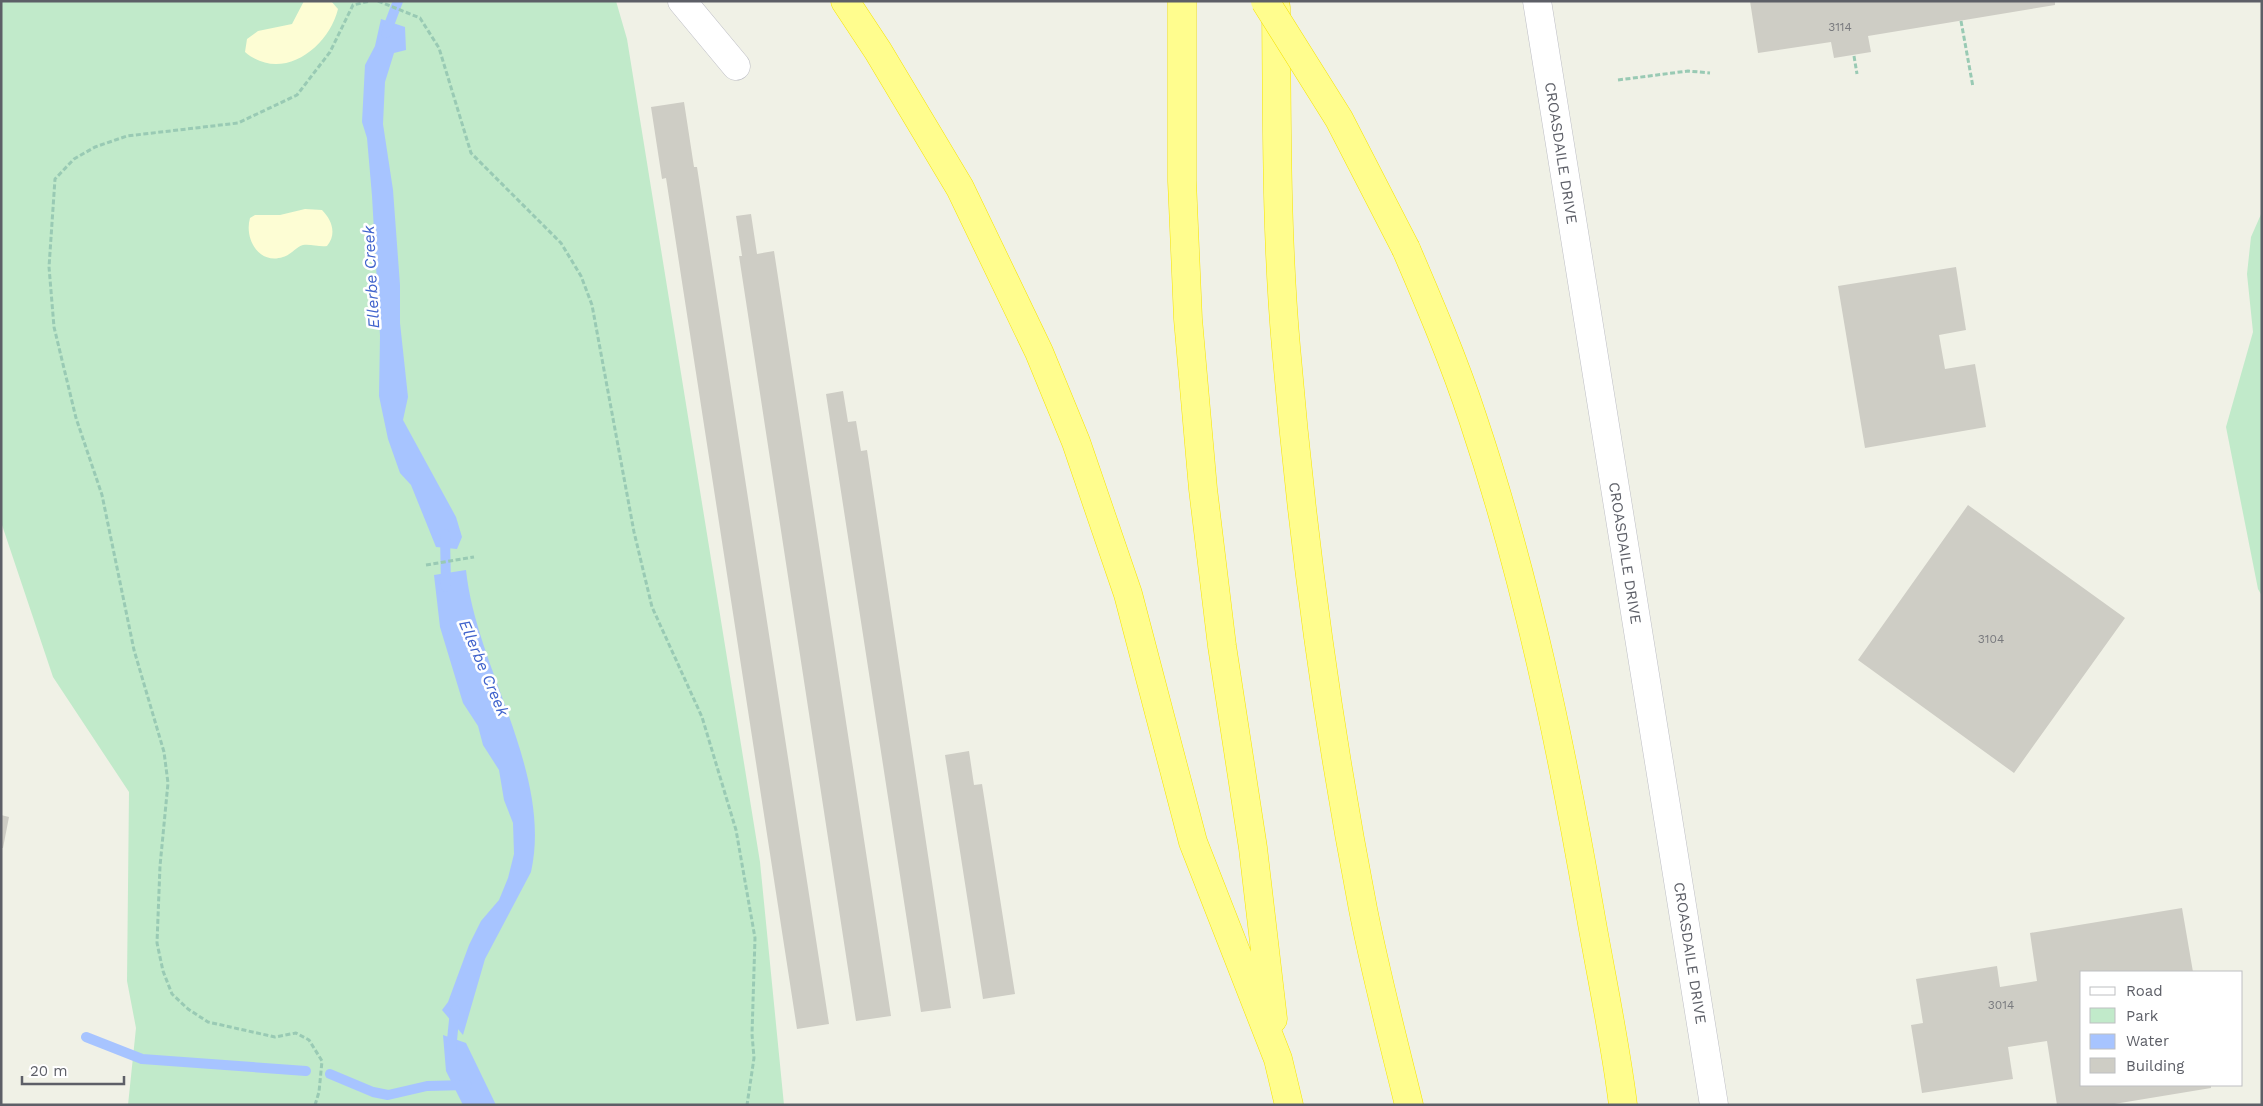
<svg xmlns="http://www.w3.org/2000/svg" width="2263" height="1106" font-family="'Work Sans',sans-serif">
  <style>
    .green { fill: #c1eaca }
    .sand { fill: #fdfdd4 }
    .water { fill: #a7c4ff }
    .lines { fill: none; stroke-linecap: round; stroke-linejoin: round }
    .stream { stroke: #a7c4ff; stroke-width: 10 }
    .building { fill: #cecdc5 }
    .minor-casing { stroke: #bdbec5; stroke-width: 29 }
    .highway-casing { stroke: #f6e400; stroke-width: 29 }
    .path { stroke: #99cab4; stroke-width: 3; stroke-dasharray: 5 2.5; stroke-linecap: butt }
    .minor { stroke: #fff; stroke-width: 28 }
    .highway { stroke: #fffd8e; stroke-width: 28 }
    .highway-bridge-casing { stroke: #f6e400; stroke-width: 29; stroke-linecap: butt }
    .highway-bridge { stroke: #fffd8e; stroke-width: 28 }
    .labels { text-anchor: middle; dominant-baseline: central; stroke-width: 5; stroke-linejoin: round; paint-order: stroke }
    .number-label { font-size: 12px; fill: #797a7e }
    .street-label { font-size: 15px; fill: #5d5f67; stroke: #fff }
    .water-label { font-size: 16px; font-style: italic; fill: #4063cc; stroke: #fff }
  </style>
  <rect width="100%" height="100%" fill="#f0f1e6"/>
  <path class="green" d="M1,1H616L627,39L760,862L784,1105H128L136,1028L127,981L129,792L53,677L1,522Z
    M2262,212V596L2258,589L2226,427L2253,332L2247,274L2251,237Z"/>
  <path class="sand" d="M304,1H331L338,9C328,49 281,83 245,52L247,39L258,31L292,24Z
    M305,209L322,210C332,220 337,234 327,246C319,247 311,244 303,245C296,247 291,255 283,257C259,265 244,239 250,218L255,215H280Z"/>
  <path class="water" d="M381,19L405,27L406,50L394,53L385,82L383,124L393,190L400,285V323L408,397L403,420L456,517L462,537L457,549L436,547L411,485L400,473L388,439L379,396L380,336L372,196L367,138L362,122L365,65L375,46Z
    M466,570C476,668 553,773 531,872L485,959L463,1035L442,1010L448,1002L469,945L481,921L499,900L508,878L514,854L513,823L504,800L499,770L483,745L478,726L463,703L440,627L434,575Z
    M443,1035L466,1043L496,1105H463L446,1071Z"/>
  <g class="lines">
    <path class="stream" d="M386,33L398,1
      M445,534L446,587
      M86,1037L142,1059L306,1071
      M451,1050L455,1010
      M330,1074L373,1092L388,1095L427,1086L467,1085"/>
  </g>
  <path class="building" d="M1750,1H2055V5L1868,36L1871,52L1834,58L1831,42L1758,53Z
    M684,102L694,167H697L829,1024L797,1029L666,178L662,179L651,107Z
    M751,214L757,254L774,251L891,1016L856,1021L739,256H742L736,216Z
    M1956,267L1966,330L1939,335L1945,369L1975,364L1986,427L1865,448L1838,286Z
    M843,391L848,422L856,421L861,451L867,450L951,1008L921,1012L826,394Z
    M1968,505L2125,618L2014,773L1858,660Z
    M969,751L974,785L982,784L1015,994L983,999L945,755Z
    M1,815L9,817L3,848H1Z
    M2182,908L2193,972H2082V1085H2211V1088L2108,1105H2057L2047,1041L2008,1047L2013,1079L1922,1093L1911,1025L1923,1023L1916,979L1997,966L2000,987L2037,981L2030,933Z"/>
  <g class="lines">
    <defs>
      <path id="minor" d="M682,1L736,66
        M1537,1L1714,1105"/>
      <path id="highway" d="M845,1L878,51L960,188L1039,352L1076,442L1128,594L1193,842L1278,1059L1289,1105
        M1182,1V181L1188,319L1203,489L1222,646L1253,848L1273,1019
        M1276,7C1277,120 1276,234 1286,347C1302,536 1327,723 1363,909C1376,975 1393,1040 1409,1105
        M1406,249C1430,305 1454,361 1473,419C1527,580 1561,745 1590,912C1601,976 1615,1040 1623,1105"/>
    </defs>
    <use href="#minor" class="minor-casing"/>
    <use href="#highway" class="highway-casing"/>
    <path class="path" d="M378,1L420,18L439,48L471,153L561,243L581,276L592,305L634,532L652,607L702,717L736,830L755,938L752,1034L754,1058L747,1105
      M1961,21L1973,87
      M1854,56L1857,74
      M1618,80L1688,71L1710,73
      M426,565L474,557
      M315,1105L319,1092L322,1061L309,1040L296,1033L275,1037L208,1022L188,1009L172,994L163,971L157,943L160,866L168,783L164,752L134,650L102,495L76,418L54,327L49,267L55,179L74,159L95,147L127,136L238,123L297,95L330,52L353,5L370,1"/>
    <use href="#minor" class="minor"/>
    <use href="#highway" class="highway"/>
    <defs>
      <path id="highway-bridge" d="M1265,1L1339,119L1406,249"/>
    </defs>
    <use href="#highway-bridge" class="highway-bridge-casing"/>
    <use href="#highway-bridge" class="highway-bridge"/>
  </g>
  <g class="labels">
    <g class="number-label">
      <text x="1840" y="27">3114</text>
      <text x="1991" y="639">3104</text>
      <text x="2001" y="1005">3014</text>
    </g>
    <g class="street-label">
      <text transform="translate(1561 153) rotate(81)">CROASDAILE DRIVE</text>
      <text transform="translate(1625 553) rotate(81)">CROASDAILE DRIVE</text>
      <text transform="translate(1690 953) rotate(81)">CROASDAILE DRIVE</text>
    </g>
    <g class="water-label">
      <text transform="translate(371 277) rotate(-93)">Ellerbe Creek</text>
      <text transform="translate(484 668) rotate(67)">Ellerbe Creek</text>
    </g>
  </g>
  <rect width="2263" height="1106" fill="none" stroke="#5d5f67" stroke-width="5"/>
  <rect x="2080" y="971" width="162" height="115" fill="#ffffff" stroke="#bebfc2"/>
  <rect x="2090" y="987" width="25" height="8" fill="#ffffff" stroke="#bebfc2"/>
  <text x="2126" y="996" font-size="15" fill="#5d5f67">Road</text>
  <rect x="2090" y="1008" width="25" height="15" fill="#c1eaca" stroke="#bebfc2"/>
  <text x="2126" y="1021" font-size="15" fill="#5d5f67">Park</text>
  <rect x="2090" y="1034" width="25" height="15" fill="#a7c4ff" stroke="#bebfc2"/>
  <text x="2126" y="1046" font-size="15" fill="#5d5f67">Water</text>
  <rect x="2090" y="1058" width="25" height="15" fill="#cecdc5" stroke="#bebfc2"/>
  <text x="2126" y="1071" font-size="15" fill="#5d5f67">Building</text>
  <path d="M22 1076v8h102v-8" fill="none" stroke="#5d5f67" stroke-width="2.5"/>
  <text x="30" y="1076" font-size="15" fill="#5d5f67" stroke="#ffffff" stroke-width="4" paint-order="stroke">20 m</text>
</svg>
